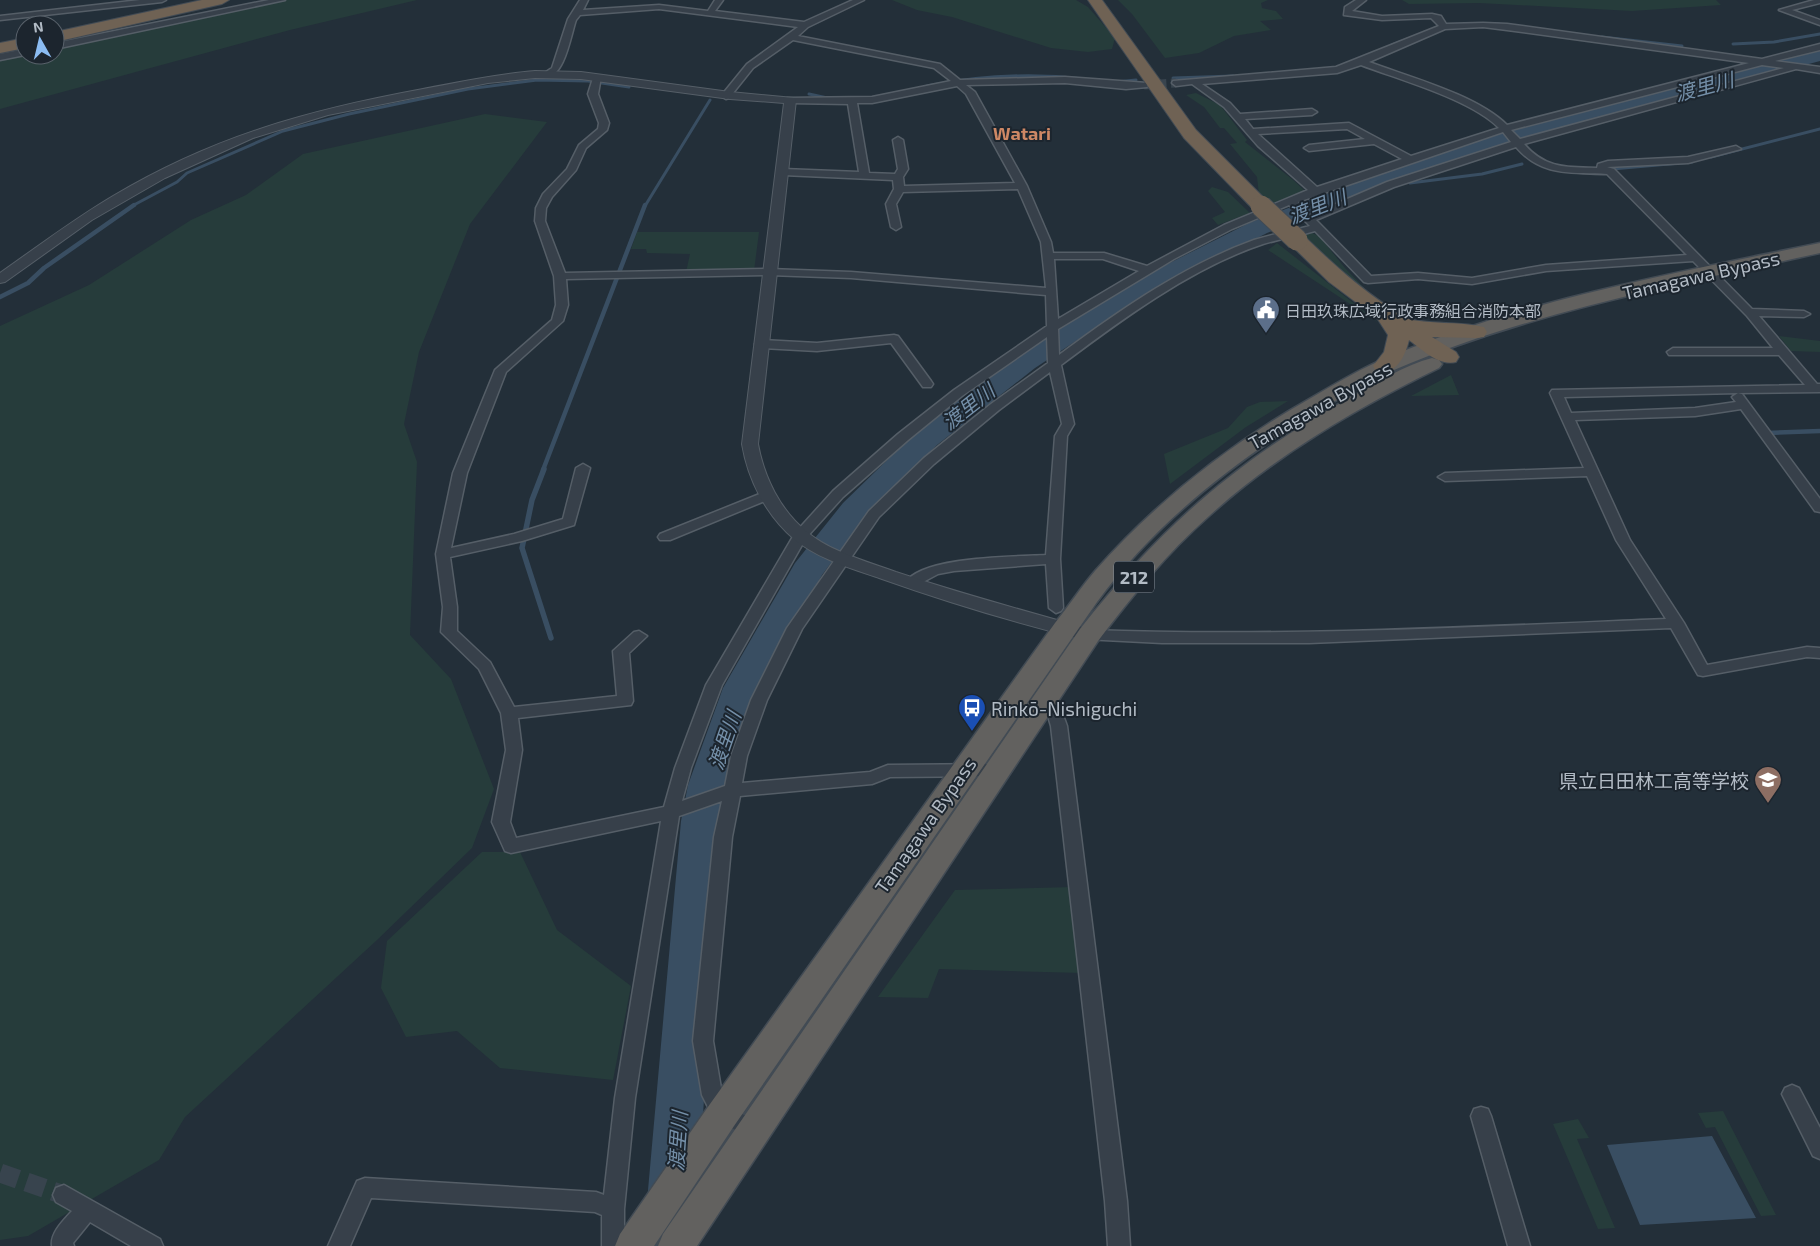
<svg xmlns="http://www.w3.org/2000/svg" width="1820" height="1246" font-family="'Exo 2','Noto Sans JP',sans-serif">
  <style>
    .green { fill: #263c3b }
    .water { fill: #394e62 }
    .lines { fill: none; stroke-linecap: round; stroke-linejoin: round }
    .stream-far2 { stroke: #394e62; stroke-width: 3 }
    .stream-far1 { stroke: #394e62; stroke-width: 4.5 }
    .stream { stroke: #394e62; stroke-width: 5.5 }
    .river { fill: #394e62; fill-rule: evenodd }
    .minor-tunnel-far1 { stroke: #38444e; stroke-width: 9; stroke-dasharray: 9 4.5; stroke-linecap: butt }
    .minor-tunnel { stroke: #38444e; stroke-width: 19; stroke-dasharray: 19 9; stroke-linecap: butt }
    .minor-casing { stroke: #555e67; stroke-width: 3 }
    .tertiary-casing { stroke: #555e67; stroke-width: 2 }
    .trunk-casing { stroke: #424b54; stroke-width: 3 }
    .motorway-casing { stroke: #424b54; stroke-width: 2 }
    .minor { fill: #37404a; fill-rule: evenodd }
    .tertiary { fill: #37404a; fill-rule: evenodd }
    .trunk { fill: #62615f; fill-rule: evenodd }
    .motorway { fill: #6f6254; fill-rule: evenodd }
    .motorway-bridge-casing { stroke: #424b54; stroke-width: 23; stroke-linecap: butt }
    .motorway-bridge { stroke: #6f6254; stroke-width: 21 }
    .labels { text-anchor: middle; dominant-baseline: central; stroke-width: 4; stroke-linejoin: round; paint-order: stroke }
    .far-poi-label { font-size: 16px; fill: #b2bbc5; stroke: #1c252e; text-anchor: start }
    .far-quarter-label { font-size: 18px; font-weight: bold; fill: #ce8865; stroke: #1c252e }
    .shield { fill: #1c252e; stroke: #858e98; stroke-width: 1 }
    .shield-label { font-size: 18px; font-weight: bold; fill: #b2bbc5 }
    .street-label { font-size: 19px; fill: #b2bbc5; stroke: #1c252e }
    .poi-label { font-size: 19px; fill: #b2bbc5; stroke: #1c252e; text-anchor: start }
    .water-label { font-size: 20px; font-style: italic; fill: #748fa8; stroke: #1c252e }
  </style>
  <rect width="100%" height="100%" fill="#232f39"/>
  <path class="green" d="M273,0H417L290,30L0,109V60L25,55H55V48Z
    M892,0H1076L1088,7L1115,38L1112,49L1088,52L1051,48L952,17L917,10Z
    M1118,0H1268L1261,3L1262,8L1276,11L1283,19L1260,21L1271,30L1234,36L1199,53L1165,58L1132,14Z
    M1402,0H1716L1721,5L1632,11L1479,3L1409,4Z
    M1196,93L1220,105L1247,140L1245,142L1292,179L1305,191L1269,205L1259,195L1257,177L1230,144L1237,143L1224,128H1220L1204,107L1186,95Z
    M485,114L547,122L470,224L419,352L404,424L417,462L410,635L451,679L494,789L472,848L377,940L185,1117L159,1160L28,1236L0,1240V326L89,285L191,220L246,195L303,154Z
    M1212,187L1228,192L1250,213L1218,225L1212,218L1225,212L1208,191Z
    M637,232H759L754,271L686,272L690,254L647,253L646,249H631Z
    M1312,233L1319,236L1345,268L1368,292L1331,264L1300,235Z
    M1277,243L1379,323L1268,250Z
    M1779,336L1820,341V352L1791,351Z
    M1451,375L1459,395L1411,396Z
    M1288,401L1246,427L1170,484L1164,454L1228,428L1247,407L1260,402Z
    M482,852H520L557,930L631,986L613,1080L500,1068L457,1031L406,1037L381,988L387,941Z
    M1073,887L1083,973L939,969L928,998L878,997L955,890Z
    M1723,1111L1776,1215L1761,1216L1715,1127L1706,1128L1698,1113Z
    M1578,1119L1589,1138L1577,1139L1615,1228L1598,1229L1553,1124Z"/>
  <path class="water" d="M1712,1136L1756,1218L1640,1225L1607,1145Z"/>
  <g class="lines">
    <path class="stream-far2" d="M1602,37L1682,46
      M1733,44L1774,42L1820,34
      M1392,45C1430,30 1457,21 1499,24
      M1173,78L1233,76
      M1116,82L1136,80
      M927,86C977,76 1033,73 1084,79
      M809,94L832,99
      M1711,157L1820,129
      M1612,169L1692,162
      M1410,183L1482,174L1522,164
      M132,206L177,182L187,173L283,131L349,114L468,89L537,80L588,81L629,87
      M645,206L710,100"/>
    <path class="stream-far1" d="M0,297L28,283L44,268L134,205
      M1768,433L1820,431
      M543,470L645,205"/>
    <path class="stream" d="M544,469L532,500L522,548L551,638"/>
    <path class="river" d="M1820,49V61L1515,143L1392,185L1267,233L1138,300L1035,368L937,445L865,517L822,575L759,688L728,785L721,821L695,1246H643L681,821L688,785L723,688L795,563L843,503L915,433L1015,356L1120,288L1249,223L1376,175L1499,133Z"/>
    <path class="minor-tunnel-far1" d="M1144,85L1176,83"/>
    <path class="minor-tunnel" d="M0,1173L64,1195"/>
    <defs>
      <path id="minor" d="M140,0H166L162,2L0,20V16Z
        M269,0H285L55,49V43Z
        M580,0H588L583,10L659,5L708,11L715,0H723L715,11L804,22L853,0H864L808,27L798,36L940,64L960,80L1065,77L1147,83V87L1126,89L1065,83L966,85L975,92L1027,186L1051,242L1053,253H1104L1147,266L1224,225L1308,190L1258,146L1224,107L1192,84L1176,86L1172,83L1173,81L1336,67L1439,26L1431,18L1382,20L1344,15L1345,7L1356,0H1366L1352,11L1382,16L1432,14L1441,16L1446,24L1483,23L1507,24L1762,59L1820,44V50L1775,61L1820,67V73L1796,69L1524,144C1546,169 1566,167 1597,168L1598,164L1608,161L1688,157L1736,146L1741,149L1688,163L1607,167L1614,169L1752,309L1804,311L1810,314L1804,317L1759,316L1817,384H1820V392L1738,393L1742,394L1820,499V512L1815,511L1741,409L1695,416L1575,420L1630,540L1684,623L1707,665L1807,647L1820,648V658L1807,657L1703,676L1698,675L1671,628L1309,643H1162L1084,639L1081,635L1084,631L1089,630C1282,637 1473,627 1666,619L1616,540L1587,476L1445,481L1438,477L1445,473L1584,468L1550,393L1552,390L1805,385L1779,355H1669L1667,352L1673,348H1773L1747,316L1693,261L1546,271L1472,284L1418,279L1368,283L1364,282L1315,231C1298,236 1280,239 1263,244C1191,268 1121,320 1061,365L1074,424L1067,436L1060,559L1063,608L1061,611L1056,613L1049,608L1046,564L954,571L938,574L912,588L905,583C922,556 1015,557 1046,555L1055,436L1062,424L1050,372L999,410L934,464L879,517L802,629L767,700L747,756L742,783L870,772L888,765L997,764L1003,766L1005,770L1003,774L997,776L890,777L872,784L740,796L732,837L713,1041L722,1094L729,1109L762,1122L765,1129L762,1136L755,1138L715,1121L702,1095L693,1041L714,837L722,801L679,816L635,1098L624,1209V1246H602V1215L595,1212L371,1198L350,1246H328L357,1181L365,1178L596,1192L604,1195L615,1098L661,821L511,853L505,851L492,822L506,750L501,713L479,669L441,632L443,607L436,554L453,473L495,370L552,320L556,305L554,276L535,221L536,208L543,194L567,169L579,145L598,129L599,123L588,94L594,75L601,77L598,94L609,123L607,130L586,148L576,170L552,197L546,208L545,221L565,273L769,269L851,272L1046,288L1041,242L1018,189L903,192L896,204L901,227L896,230L891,227L886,204L894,189L893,180L783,175L778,172L783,169L859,172L848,104L790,103L785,100L787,98L872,97L951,81L934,68L793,40L753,68L729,98L726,99L721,96L747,64L798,27L659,9L580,15L576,20C571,34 564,79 546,76V72L552,68L568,19ZM1483,27L1507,30L1749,63L1507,125C1477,95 1409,77 1369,62L1445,29ZM1361,65C1400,80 1470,99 1499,128L1411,156L1349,123L1253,129L1245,119L1312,115L1317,112L1312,109L1240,114L1230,103L1202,84L1337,73ZM1762,65L1784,68L1520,139L1511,130ZM957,86L966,94L1015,183L904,186L903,177L908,169L903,140L898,137L893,140L898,169L895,174L869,173L857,103H872ZM1347,129L1365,139L1309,145L1304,148L1309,151L1374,144L1402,159L1317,187L1258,134ZM1503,132L1511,142L1387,182L1310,215L1298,202ZM1516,147C1542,177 1570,172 1607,174L1687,255L1546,265L1472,278L1418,273L1371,276L1316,220L1394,187ZM1289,205L1310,226C1291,231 1272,234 1254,240C1183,266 1120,310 1059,355L1058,329L1174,259L1232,229ZM1054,259H1103L1139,271L1058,319ZM769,275L851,278L1046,295L1047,326L954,390L898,434L833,491L795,533L706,685L675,768L664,807L516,838L510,822L522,750L518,718L631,705L633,701L629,653L647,636L639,631L634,632L613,651L617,696L514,707L490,662L457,631V607L450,557L522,541L574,525L590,468L583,464L576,468L563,519L514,534L451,548L467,473L506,372L563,321L568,305L566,279ZM1047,337L1048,363L991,404L924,458L869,511L787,628L751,700L731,756L725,786L682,801L691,768L722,685L806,538L843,497L908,440L962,396ZM1738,393L1732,397L1736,402L1695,408L1571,413L1564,397Z
        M1814,0H1820V3L1792,10L1820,20V25L1779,10Z
        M25,49V55L0,60V54Z
        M894,335L898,336L931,381L933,384L931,387H923L891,343L817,351L761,348L755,344L761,340L817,343Z
        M767,491L772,492L774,495L772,498L670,540H660L658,537L660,534Z
        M1045,697C1058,701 1063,714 1067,726L1127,1201L1130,1246H1108L1105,1201L1051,726L1048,716L1037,703L1039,699Z
        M1792,1085L1799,1088L1820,1128V1159L1813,1156L1782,1094L1785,1088Z
        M1481,1107L1488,1109L1491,1116L1530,1246H1508L1471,1116L1474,1109Z
        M64,1185L160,1239L163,1246H131L90,1222L73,1243L74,1246H52C50,1233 64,1220 72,1211L56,1202L53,1195L56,1188Z"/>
      <path id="tertiary" d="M535,71L581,72L730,92L794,98L796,100L758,444C764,477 780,510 807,532C831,552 866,561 896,572C962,594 1029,612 1096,631L1098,635L1096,639L1089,641C1019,624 950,603 882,579C853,569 818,559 794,539C766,515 748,480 742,444L784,103L730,99L581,79L535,78L488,83L328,115L253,138L165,178L92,220L5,282L0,283V273C37,247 74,219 113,196C214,136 309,110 423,89C460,82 497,74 535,71Z"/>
      <path id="trunk" d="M1820,243V253C1676,285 1530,312 1394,370C1371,379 1350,393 1328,405C1241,456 1157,520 1097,602L734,1126L654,1246H615L620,1234L710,1104L1055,623C1069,606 1081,587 1095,571C1157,501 1231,443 1311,398C1333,385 1355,372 1377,362C1518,301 1671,274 1820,243Z
        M1432,358L1439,360L1442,364L1439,368C1357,408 1277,454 1209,516C1167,553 1132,596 1098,641L697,1246H658L663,1234L1080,629C1160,528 1239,458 1353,396C1377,382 1405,365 1432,358Z"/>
      <path id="motorway" d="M202,0H229L222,4L55,42V32Z
        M1088,0H1102L1196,130L1268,202L1270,206L1268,210H1254L1184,138Z
        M25,38V48L0,53V43Z
        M1297,234L1304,236C1331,262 1357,286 1389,307C1393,310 1399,316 1404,318C1430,325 1458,321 1484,327L1487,332L1484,337L1476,338L1432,337L1456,352L1459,357L1456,362C1438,366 1423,350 1409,340C1405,357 1396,376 1376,371L1373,366L1384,352L1388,335L1377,318L1329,282L1290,244L1287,240L1290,236Z"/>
    </defs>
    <use href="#minor" class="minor-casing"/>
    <use href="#tertiary" class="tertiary-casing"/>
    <use href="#trunk" class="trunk-casing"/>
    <use href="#motorway" class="motorway-casing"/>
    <use href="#minor" class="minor"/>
    <use href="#tertiary" class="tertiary"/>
    <use href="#trunk" class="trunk"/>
    <use href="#motorway" class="motorway"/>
    <defs>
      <path id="motorway-bridge" d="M1261,206L1297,240"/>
    </defs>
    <use href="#motorway-bridge" class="motorway-bridge-casing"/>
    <use href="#motorway-bridge" class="motorway-bridge"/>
  </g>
  <defs>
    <symbol id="civic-pin" viewBox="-11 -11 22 30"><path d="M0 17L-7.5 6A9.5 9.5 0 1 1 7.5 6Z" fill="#5c6f8a" stroke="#1c252e"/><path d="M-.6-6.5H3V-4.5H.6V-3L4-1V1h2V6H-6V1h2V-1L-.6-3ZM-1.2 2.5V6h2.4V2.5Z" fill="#fff"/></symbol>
    <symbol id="bus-pin" viewBox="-11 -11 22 30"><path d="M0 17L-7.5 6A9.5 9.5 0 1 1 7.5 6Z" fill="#1a4fb4" stroke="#1c252e"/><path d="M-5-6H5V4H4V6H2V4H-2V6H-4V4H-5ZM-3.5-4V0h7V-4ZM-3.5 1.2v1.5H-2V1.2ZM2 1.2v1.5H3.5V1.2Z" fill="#fff"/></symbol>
    <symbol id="school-pin" viewBox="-11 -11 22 30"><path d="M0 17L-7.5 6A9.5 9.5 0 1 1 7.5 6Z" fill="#8d6e63" stroke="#1c252e"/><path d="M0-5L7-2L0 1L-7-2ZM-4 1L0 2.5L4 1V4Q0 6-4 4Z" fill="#fff"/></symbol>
  </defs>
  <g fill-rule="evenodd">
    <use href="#civic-pin" x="1250" y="294" width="32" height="43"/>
    <use href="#bus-pin" x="956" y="692" width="32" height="43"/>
    <use href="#school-pin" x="1752" y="764" width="32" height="43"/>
  </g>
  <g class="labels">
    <g class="far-poi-label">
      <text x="1285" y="310">日田玖珠広域行政事務組合消防本部</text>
    </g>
    <g class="far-quarter-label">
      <text x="1022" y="133">Watari</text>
    </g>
    <rect class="shield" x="1114" y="561.5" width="40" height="31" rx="4"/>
    <g class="shield-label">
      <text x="1134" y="577">212</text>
    </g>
    <g class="street-label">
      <text transform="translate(1701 275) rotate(-13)">Tamagawa Bypass</text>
      <text transform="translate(1320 405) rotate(-29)">Tamagawa Bypass</text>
      <text transform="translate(925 825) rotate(-55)">Tamagawa Bypass</text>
    </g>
    <g class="poi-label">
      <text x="991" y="708">Rinkō-Nishiguchi</text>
      <text x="1749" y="780" text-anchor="end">県立日田林工高等学校</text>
    </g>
    <g class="water-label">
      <text transform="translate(1704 86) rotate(-15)">渡里川</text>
      <text transform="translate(1317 206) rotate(-21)">渡里川</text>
      <text transform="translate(968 406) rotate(-38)">渡里川</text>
      <text transform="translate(724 740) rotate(-71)">渡里川</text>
      <text transform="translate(677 1141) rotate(-86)">渡里川</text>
    </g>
  </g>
  <g transform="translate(40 40) rotate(352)"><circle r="24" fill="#1c252e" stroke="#58616a"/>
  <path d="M0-4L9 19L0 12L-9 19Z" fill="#8bbcf2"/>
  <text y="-8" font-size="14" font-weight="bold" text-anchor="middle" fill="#b2bbc5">N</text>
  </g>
</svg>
